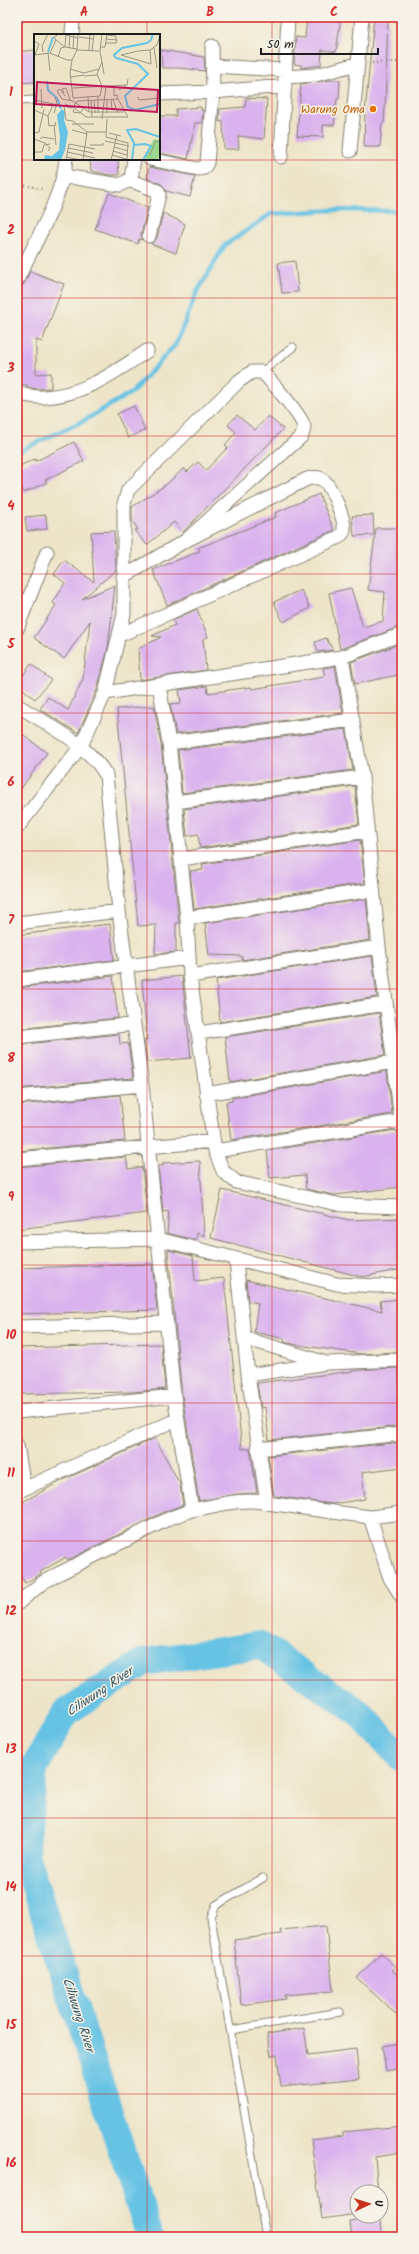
<svg xmlns="http://www.w3.org/2000/svg" width="419" height="2254" font-family="Kalam,sans-serif">
  <style>
    .lines { fill: none; stroke-linecap: round; stroke-linejoin: round }
    .stream { stroke: #66c3e4; stroke-width: 4.5 }
    .river { stroke: #66c3e4; stroke-width: 28 }
    .building { fill: #dab2ee }
    .lane-casing { stroke: #858072; stroke-width: 9 }
    .street-casing { stroke: #858072; stroke-width: 15 }
    .path { stroke: #858072; stroke-width: 2.5; stroke-dasharray: 1 3; stroke-linecap: butt }
    .lane { stroke: #fff; stroke-width: 7 }
    .street { stroke: #fff; stroke-width: 13 }
    .grid { fill: none; stroke: #d62828; stroke-width: 1; stroke-opacity: 0.55 }
    .food-dot { fill: #e8710a; stroke: #f7f3e8; stroke-width: 1.5 }
    .labels { text-anchor: middle; dominant-baseline: central; stroke-width: 3; stroke-linejoin: round; paint-order: stroke }
    .food-label { font-size: 12px; fill: #c56008; stroke: #f7f3e8; text-anchor: end }
    .water-label { font-size: 13px; font-style: italic; fill: #365662; stroke: #f7f3e8 }
    .inset-river { fill: none; stroke: #66c3e4; stroke-width: 2 }
    .inset-road { fill: none; stroke: #9a9584; stroke-width: 1 }
    .view { fill: #c2185b; fill-opacity: 0.15; stroke: #c2185b; stroke-width: 2 }
    .inset-edge { fill: none; stroke: #1c1c1c; stroke-width: 2 }
    .neatline { fill: none; stroke: #d62828; stroke-width: 1.5 }
    .grid-label { font-size: 13px; text-anchor: middle; font-weight: bold; fill: #d62828 }
  </style>
  <rect width="100%" height="100%" fill="#f7f3e8"/>
  <filter id="ink" filterUnits="userSpaceOnUse"><feTurbulence type="fractalNoise" baseFrequency=".025" numOctaves="2"/><feDisplacementMap in="SourceGraphic" scale="8" xChannelSelector="R" yChannelSelector="G"/><feConvolveMatrix kernelMatrix="1 2 1 2 8 2 1 2 1" color-interpolation-filters="sRGB"/></filter>
  <filter id="wash" filterUnits="userSpaceOnUse"><feTurbulence type="fractalNoise" baseFrequency=".012" numOctaves="4" result="noise"/><feDisplacementMap in="SourceGraphic" scale="16" xChannelSelector="R" yChannelSelector="G"/><feGaussianBlur stdDeviation="0.9" result="paint"/><feColorMatrix in="noise" values="0 0 0 0 0 0 0 0 0 0 0 0 0 0 0 0 0 1.4 0 .05"/><feComposite in="paint" operator="in"/></filter>
  <g filter="url(#wash)">
    <rect width="100%" height="100%" fill="#eee5c9"/>
    <g class="lines">
      <path class="stream" d="M17,452L85,420L132,392L176,344L197,292L225,245L271,214L332,210L402,211"/>
      <path class="river" d="M150,2237L25,1855L34,1768L66,1712L144,1662L260,1645L358,1712L402,1758"/>
    </g>
    <g id="blocks">
      <path class="building" d="M307,17H341L336,52L322,50L321,65L301,68V65L294,64L296,37L305,38Z
        M374,17H388L385,108L384,123H382L380,147H364L365,113Z
        M35,50V82L17,83V52Z
        M161,50L204,57L205,71L180,68H162Z
        M330,80H340L339,99H337L334,125H323V137L297,136L301,84Z
        M246,98L267,99L264,139L238,136L239,149H224L223,121L219,122L220,109L245,107Z
        M201,107V110H203L202,123H195L188,159L159,153V116H176V109Z
        M90,159H118L119,175H110L91,171Z
        M149,167L195,176L190,197L166,191L161,184L147,178Z
        M109,193L148,208L141,234L142,240L139,239L138,244L95,229Z
        M163,213L185,224L176,253L151,244L157,238Z
        M295,261L298,292L282,293L278,263Z
        M30,271L64,284L42,342L36,340V374L51,373V388L37,389L27,387V385H17V288L24,284Z
        M134,406L145,430L128,438L117,414Z
        M237,415L255,430L268,416L283,429L183,532L174,522L147,545L134,530H138L132,520V507L167,484L184,468L187,472L198,462L206,470L228,447L225,445L236,432L228,425Z
        M74,442L84,461L45,480L47,482L24,493L17,478V467L35,459L36,461Z
        M319,494L334,530L167,605L153,570L200,551L198,548L276,517L275,513Z
        M46,515L47,529L27,531L25,517Z
        M373,515L374,535L354,536L352,516Z
        M376,528H402V626L340,649L329,593L351,588L363,627L383,621L385,592L368,590Z
        M114,531L116,570L82,599L115,585L108,648L97,690L78,733L40,709L48,697L68,710L83,679L90,621L64,659L34,638L56,605L53,603L65,583L54,574L64,560L94,582L91,532Z
        M301,590L310,608L283,622L274,602Z
        M197,609L208,637L203,639L206,670L140,680L138,649L161,637L152,636L175,625L173,620Z
        M326,638L333,650L318,652L315,642Z
        M402,643V674L355,684L351,662Z
        M31,664L51,680L35,699L17,684Z
        M335,666L343,713L176,734L170,704L181,703L179,690L207,686L208,693L251,687L252,689L324,677L325,676L323,668Z
        M154,706L161,744L179,923H176V952L155,954L156,925L138,926L117,709Z
        M346,729L353,770L182,793L178,750Z
        M17,730L47,753L17,794Z
        M355,786L359,824L200,848L198,834L187,836L184,809Z
        M360,840L365,883L194,909L190,871L203,870L202,864Z
        M366,899L370,940L242,960V956L209,955L205,923Z
        M110,924L114,960L17,972V935Z
        M372,956L377,997L220,1022L216,980Z
        M113,976L118,1018L17,1029V988Z
        M182,976L191,1058L147,1062L144,1041L147,1040L142,980Z
        M379,1013L385,1055L230,1082L225,1037Z
        M119,1034L120,1044L128,1043L133,1078L17,1089V1045Z
        M387,1071L392,1114L231,1140L226,1102L232,1101V1098Z
        M120,1095L125,1141L17,1151V1105Z
        M395,1130L399,1134V1140H402V1187L334,1195L306,1189L305,1175L270,1178L267,1151Z
        M126,1157L128,1169L142,1167L147,1213L17,1229V1167Z
        M200,1161L204,1236L197,1233V1239H191L167,1233L169,1211L163,1212L158,1166H163L162,1163Z
        M222,1190L349,1220L402,1218V1269L362,1277L211,1238Z
        M168,1250L193,1256L195,1281L224,1278L242,1449L250,1448L257,1493L238,1494L199,1501L182,1395Z
        M152,1264L157,1310L17,1314V1268Z
        M246,1280L382,1311L380,1301L402,1299V1350L396,1352L362,1354L297,1345L284,1342L285,1339L254,1332L258,1303L248,1301Z
        M161,1344L165,1389L132,1392L17,1394V1348Z
        M398,1368L402,1399V1426L269,1440L265,1407L261,1408L257,1383L370,1369Z
        M155,1438L180,1484L183,1505L166,1511L68,1560L66,1557L40,1572L41,1574L25,1583L17,1570V1505L63,1480Z
        M402,1442V1467L362,1472L365,1499L332,1504L274,1496L268,1456Z
        M326,1926L333,1991L285,1995L286,1999L241,2005L234,1940L281,1934L280,1930Z
        M381,1953L395,1967L392,1970L402,1979V2020L357,1978Z
        M304,2028L308,2055L356,2049L359,2079L281,2087L277,2055L271,2056L267,2034Z
        M400,2043L402,2068L386,2071L382,2046Z
        M402,2126V2153L375,2157L378,2192H357V2214L322,2219L311,2140L343,2136V2132Z
        M381,2218L382,2237H352L350,2221Z"/>
    </g>
  </g>
  <g filter="url(#ink)">
    <use href="#blocks" fill-opacity="0" stroke="#858072" stroke-width="1"/>
    <g class="lines">
      <defs>
        <path id="lane" d="M17,101L35,100
          M262,372L293,347
          M263,1878L216,1905L211,1918L266,2237
          M231,2030L340,2012"/>
        <path id="street" d="M72,35L73,17
          M212,66L285,70
          M285,77L316,75L357,64
          M159,94L213,92L285,86
          M350,151L362,17
          M281,157L288,17
          M150,159L198,169L204,168L207,163L213,92L212,46
          M64,176L120,185L131,179L134,159
          M129,180L158,191L159,195L149,236
          M17,280C33,246 63,196 66,159
          M17,394C26,395 36,398 45,397C84,395 115,372 147,351
          M17,629L47,552
          M120,635L339,537C342,534 344,533 344,529C345,520 331,485 323,480C318,476 312,478 307,479L185,541L123,577
          M342,657L362,777L379,947L402,1127
          M159,685L169,743L187,918L190,976L215,1151L223,1171L236,1182L342,1205L402,1207
          M105,693L342,657L402,634
          M17,705C48,725 87,743 106,775L119,911L142,1085L174,1396L192,1510L170,1518L60,1573L42,1583L17,1604
          M169,743L353,720
          M175,802L362,777
          M17,828L81,746L105,693L124,614V504L128,490L239,381L252,372H262C271,381 302,416 304,427C304,430 302,434 302,436L185,541
          M181,859L367,831
          M187,918L373,890
          M17,923L119,911
          M190,976L379,947
          M17,980L189,958
          M199,1033L385,1004
          M17,1037L134,1024
          M206,1094L393,1062
          M17,1097L142,1085
          M215,1151L401,1121
          M17,1159L213,1141
          M17,1242L158,1239L337,1284L377,1286L402,1285
          M17,1327L167,1323
          M244,1338L323,1362
          M248,1375L327,1363L402,1360
          M17,1412L174,1396
          M17,1445L24,1488
          M258,1449L402,1434
          M17,1492L178,1419
          M267,1503L370,1517L402,1513
          M192,1510C216,1506 243,1497 267,1503L248,1375L236,1260
          M370,1517L390,1578L402,1597"/>
      </defs>
      <use href="#lane" class="lane-casing"/>
      <use href="#street" class="street-casing"/>
      <path class="path" d="M372,63L402,62
        M17,184L44,189"/>
      <use href="#lane" class="lane"/>
      <use href="#street" class="street"/>
    </g>
  </g>
  <path class="grid" d="M147,17V35M272,17V2237M147,159V2237M17,160H402M17,298H402M17,436H402M17,574H402M17,713H402M17,851H402M17,989H402M17,1127H402M17,1265H402M17,1403H402M17,1541H402M17,1680H402M17,1818H402M17,1956H402M17,2094H402"/>
  <circle class="food-dot" cx="373" cy="109" r="4"/>
  <g class="labels">
    <g class="food-label">
      <text x="365" y="109">Warung Oma</text>
    </g>
    <g class="water-label">
      <text transform="translate(100 1692) rotate(-34)">Ciliwung River</text>
      <text transform="translate(78 2015) rotate(72)">Ciliwung River</text>
    </g>
  </g>
  <g transform="translate(34 34)">
    <rect width="126" height="126" fill="#eee5c9"/>
    <path d="M120,105L126,106V122L122,126H115L110,123Z" fill="#9ad78c"/>
    <path d="M28,75L31,78L30,86L34,98L31,116L27,126H10L11,121L18,122L25,116L26,103L23,81Z" fill="#66c3e4"/>
    <path class="inset-river" d="M119,0L117,6L113,9L88,14L80,21L82,24L104,30L114,40L91,62L94,73L101,76L126,70M14,18L19,3M13,47L14,56L23,64L27,75M100,111L111,110L117,112L109,126M98,126L100,109L93,96L102,95L126,103"/>
    <path class="inset-road" d="M25,0L20,3L22,6L31,13L43,15M28,0L44,4M73,1L82,2V6M45,3L59,5M0,7L5,10L1,21M72,9H82L83,6L72,5M67,13H71L73,0M35,14L36,0M120,14L123,34M39,15L40,0M43,16L65,17M55,16L56,0M116,16L117,30L87,21L104,17ZM116,16L123,11L126,1M58,17L60,0M66,17L70,40M66,17L68,0M9,18L8,12L14,0M14,19L16,37M16,19L33,26H38L43,16L44,0M0,21L16,19L22,6M24,23L27,14L31,13L32,0M38,26L36,39L39,64M36,35L50,39L65,35M50,42L63,41M37,43L50,41M80,52V62L83,61L84,65M38,54L92,51M7,55L8,74M85,56L93,51L94,45M30,59L28,55L32,54L36,66M31,62L26,55L23,57L28,65L39,67L55,78H90M54,63L55,78M64,63V79M104,63L105,66L126,64M39,64L66,62L68,52L63,40L68,28M60,66L61,79M77,66L78,75L82,74M79,66L84,79M57,67L58,83M19,71L14,82L15,92L22,91L21,88M30,72L37,74L39,73L42,68L44,67L84,65L94,83H52L39,73L31,70M1,73L0,66L30,72L32,86L39,87L53,98L49,126M40,75L39,78L46,79L49,75M0,76L14,82M20,79L23,69L21,63M73,79V66M68,85L72,52M38,90H60M20,91L22,111M38,96L53,100M53,98H72M0,99L5,98L10,75M75,99L87,102M72,103L94,109L93,126M72,103L73,85M0,105L11,109L16,114L14,117M6,105L8,103L20,105M71,107L95,112M56,111H69V109M80,113L94,117M34,114L59,119M79,117L93,121M0,118H8L10,111L16,110M33,118L61,124M78,121L92,125M116,121L121,108L126,107M32,123L47,126M32,126L35,110L61,115M77,126L83,101"/>
    <path class="view" d="M3,48L124,56L123,78L2,70Z"/>
    <rect width="126" height="126" class="inset-edge"/>
  </g>
  <rect width="419" height="2254" fill="none" stroke="#f7f3e8" stroke-width="44"/>
  <g transform="translate(369 2204) rotate(86)"><circle r="19" fill="#f7f3e8" stroke="#9f9d96"/>
  <path d="M0-3L7 15L0 10L-7 15Z" fill="#c8321e"/>
  <text y="-6" font-size="11" font-weight="bold" text-anchor="middle" fill="#1c1c1c">U</text>
  </g>
  <path d="M261 48v6h117v-6" fill="none" stroke="#1c1c1c" stroke-width="2"/>
  <text x="267" y="48" font-size="12" fill="#1c1c1c" stroke="#f7f3e8" stroke-width="3" paint-order="stroke">50 m</text>
  <rect x="22" y="22" width="375" height="2210" class="neatline"/>
  <g class="grid-label">
    <text x="84" y="16">A</text>
    <text x="210" y="16">B</text>
    <text x="334" y="16">C</text>
    <text x="11" y="96">1</text>
    <text x="11" y="234">2</text>
    <text x="11" y="372">3</text>
    <text x="11" y="510">4</text>
    <text x="11" y="648">5</text>
    <text x="11" y="786">6</text>
    <text x="11" y="924">7</text>
    <text x="11" y="1062">8</text>
    <text x="11" y="1201">9</text>
    <text x="11" y="1339">10</text>
    <text x="11" y="1477">11</text>
    <text x="11" y="1615">12</text>
    <text x="11" y="1753">13</text>
    <text x="11" y="1891">14</text>
    <text x="11" y="2029">15</text>
    <text x="11" y="2167">16</text>
  </g>
</svg>
